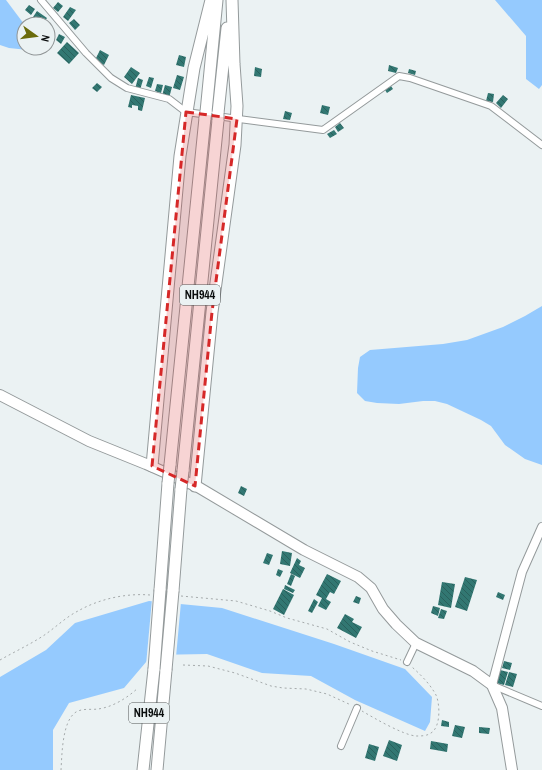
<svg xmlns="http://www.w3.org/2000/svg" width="542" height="770" font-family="'Archivo Narrow',sans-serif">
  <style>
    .water { fill: #95cafe }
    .pier { fill: #ebf2f3 }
    .building { fill: url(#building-back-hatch) }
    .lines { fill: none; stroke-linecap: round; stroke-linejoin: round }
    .minor-casing { stroke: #949a9b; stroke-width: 8 }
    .tertiary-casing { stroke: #949a9b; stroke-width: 10 }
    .primary-casing { stroke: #949a9b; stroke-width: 12 }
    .trunk-casing { stroke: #949a9b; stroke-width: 13 }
    .path { stroke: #a5aaab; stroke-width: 1; stroke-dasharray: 2 3; stroke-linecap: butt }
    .minor { stroke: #fff; stroke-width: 6 }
    .tertiary { stroke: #fff; stroke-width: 8 }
    .primary { stroke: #fff; stroke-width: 10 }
    .trunk { stroke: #fff; stroke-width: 11 }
    .trunk-bridge-casing { stroke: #949a9b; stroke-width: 13; stroke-linecap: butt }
    .trunk-bridge { stroke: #fff; stroke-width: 11 }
    .marked { fill: #d62828; fill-opacity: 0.2; stroke: #d62828; stroke-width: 3; stroke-dasharray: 8 5; stroke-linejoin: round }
    .labels { text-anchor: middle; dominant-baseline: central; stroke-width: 3.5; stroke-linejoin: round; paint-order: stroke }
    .shield { fill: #ebf2f3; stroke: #4e5252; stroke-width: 1 }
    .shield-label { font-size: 12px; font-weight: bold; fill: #0a0d0d }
  </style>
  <defs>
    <pattern id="building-back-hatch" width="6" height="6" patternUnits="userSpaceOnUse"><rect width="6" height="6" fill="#327772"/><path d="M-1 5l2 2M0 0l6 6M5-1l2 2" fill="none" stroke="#29605c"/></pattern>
  </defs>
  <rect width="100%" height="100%" fill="#ebf2f3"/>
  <path class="water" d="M0,0H6L24,24V48H29L28,50L9,48L0,45Z
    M495,0H542V85L539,89L526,79V36Z
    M542,306V465L525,459L505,445L491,426L481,420L447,404L435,401H423L399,404L377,403L365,401L357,393L358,368L360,357L370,350L443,344L467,340L503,327L525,316Z
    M149,601L222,608L334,644L405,669L432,697L430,722L425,731L355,700L311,676L262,673L207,654L152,655L124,688L69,703L53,730V770H0V677L46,650L75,623Z"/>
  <path class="pier" d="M152,599L181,602L176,657H152L146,665Z"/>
  <path class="building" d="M58,2L63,6L58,12L53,8Z
    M29,5L35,9L31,15L25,10Z
    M70,7L76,10L68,21L63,17Z
    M37,11L47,18L43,24H37L31,20Z
    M74,19L80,25L75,30L69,23Z
    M59,34L65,37L61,44L56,40Z
    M67,42L79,53L69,64L57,53Z
    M100,50L109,55L104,65L95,60Z
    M179,55L186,57L184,67L176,65Z
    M389,65L398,68L396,73L388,71Z
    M131,67L140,73L132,84L124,77Z
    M255,67L262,69L261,77L254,76Z
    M409,69L416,71L415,75L408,73Z
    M177,75L184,77L180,90L173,88Z
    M149,77L154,78L151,88L146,86Z
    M138,78L143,80L140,90L135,89Z
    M97,83L102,87L97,92L92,88Z
    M157,84L163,85L161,93L155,91Z
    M165,85L172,87L169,98L162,96Z
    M391,86L393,89L387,93L385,90Z
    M488,93L494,94L493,102L486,101Z
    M131,95L145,98L142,111L138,110V106L132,105V108L128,107Z
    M503,95L508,99L501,108L496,103Z
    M322,105L330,107L328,115L320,113Z
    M285,111L292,113L290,120L283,119Z
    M340,123L344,128L338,132L335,127Z
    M334,130L337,134L330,138L327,134Z
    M241,486L247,489L244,496L238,493Z
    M282,551L292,553L290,566L280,564Z
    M267,553L273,555L269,565L263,563Z
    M297,558L301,561L299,565L305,568L300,578L290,573Z
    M278,569L283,571L280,577L276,575Z
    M291,574L295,576L291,586L287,584Z
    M327,574L341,581L334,594L330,592L326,599L331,602L326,610L318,606L322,598L316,595Z
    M465,577L477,580L467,611L455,607Z
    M442,582L455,584L451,608L438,605Z
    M285,585L295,590L293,593L284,589Z
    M283,589L294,595L284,615L273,609Z
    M498,592L505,595L503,600L496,597Z
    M356,596L361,598L359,604L353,602Z
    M314,599L318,602L312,613L308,611Z
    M433,606L440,608L438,616L431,613Z
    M441,609L447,611L444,619L438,618Z
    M345,614L354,619L352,622L362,627L356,638L337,628Z
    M504,661L512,663L510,670L502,668Z
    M500,670L508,672L504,685L496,683Z
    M509,672L517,674L513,687L505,685Z
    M442,720L449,722V727L441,726Z
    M455,725L465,727L462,738L452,736Z
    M479,727L490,728L489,734L479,733Z
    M389,740L402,745L397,761L383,756Z
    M431,741L448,744L447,752L430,749Z
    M369,744L379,747L375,761L365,758Z"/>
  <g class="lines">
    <defs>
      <path id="minor" d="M41,0L86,53L111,78L127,88L169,99L186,112L323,130L399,76L410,78L491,106L542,145
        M407,662L416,643
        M492,685L542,706
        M341,746L357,708"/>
      <path id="tertiary" d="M492,685L522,572L542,527"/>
      <path id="primary" d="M0,395L89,441L146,464L198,487L304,550L358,577L371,588L383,609L396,624L416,643L473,671L492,685L502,708L512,770"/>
      <path id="trunk" d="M206,112L217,0
        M218,113L227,28
        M170,465L205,118
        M152,466L180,156L194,68L211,0
        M183,471L218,120
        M195,486L212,312L235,145L237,106L234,64L232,0
        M160,590L168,483
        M173,591L181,489
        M143,770L154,669
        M157,770L166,670"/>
    </defs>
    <use href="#minor" class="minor-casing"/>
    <use href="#tertiary" class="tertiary-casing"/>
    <use href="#primary" class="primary-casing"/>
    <use href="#trunk" class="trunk-casing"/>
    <path class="path" d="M181,596L236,601L270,611L287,618L327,629L350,642L372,651L401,660
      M0,660C14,652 29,645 43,636C55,628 66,617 78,611C99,599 126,593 150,595
      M183,665L208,666L235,673L271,686L283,688L306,689L327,694L351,705
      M362,711C374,718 403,735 416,736C421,736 427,736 431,733C441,727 440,704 436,695C430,684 421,675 412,667
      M61,770C62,755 62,721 76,712C83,708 91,710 98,709C113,707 127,698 138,688"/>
    <use href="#minor" class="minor"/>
    <use href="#tertiary" class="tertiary"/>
    <use href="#primary" class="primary"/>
    <use href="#trunk" class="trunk"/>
    <defs>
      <path id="trunk-bridge" d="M205,118L206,112
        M218,120V113
        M168,483L170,465
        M181,489L183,471
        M154,669L160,590
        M166,670L173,591"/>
    </defs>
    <use href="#trunk-bridge" class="trunk-bridge-casing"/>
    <use href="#trunk-bridge" class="trunk-bridge"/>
  </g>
  <path class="marked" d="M186,112L237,119L212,312L195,486L152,466Z"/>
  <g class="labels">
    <g class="shield">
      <rect x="180" y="285" width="40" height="20" rx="3"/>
      <rect x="129" y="703" width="40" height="20" rx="3"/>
    </g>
    <g class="shield-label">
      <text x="200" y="295">NH944</text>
      <text x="149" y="713">NH944</text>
    </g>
  </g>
  <g transform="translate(36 36) rotate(104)"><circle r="19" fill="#ebf2f3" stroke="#919697"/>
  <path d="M0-3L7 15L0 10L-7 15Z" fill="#6a6b0b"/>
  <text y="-6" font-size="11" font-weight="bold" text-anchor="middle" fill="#0a0d0d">N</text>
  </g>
</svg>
